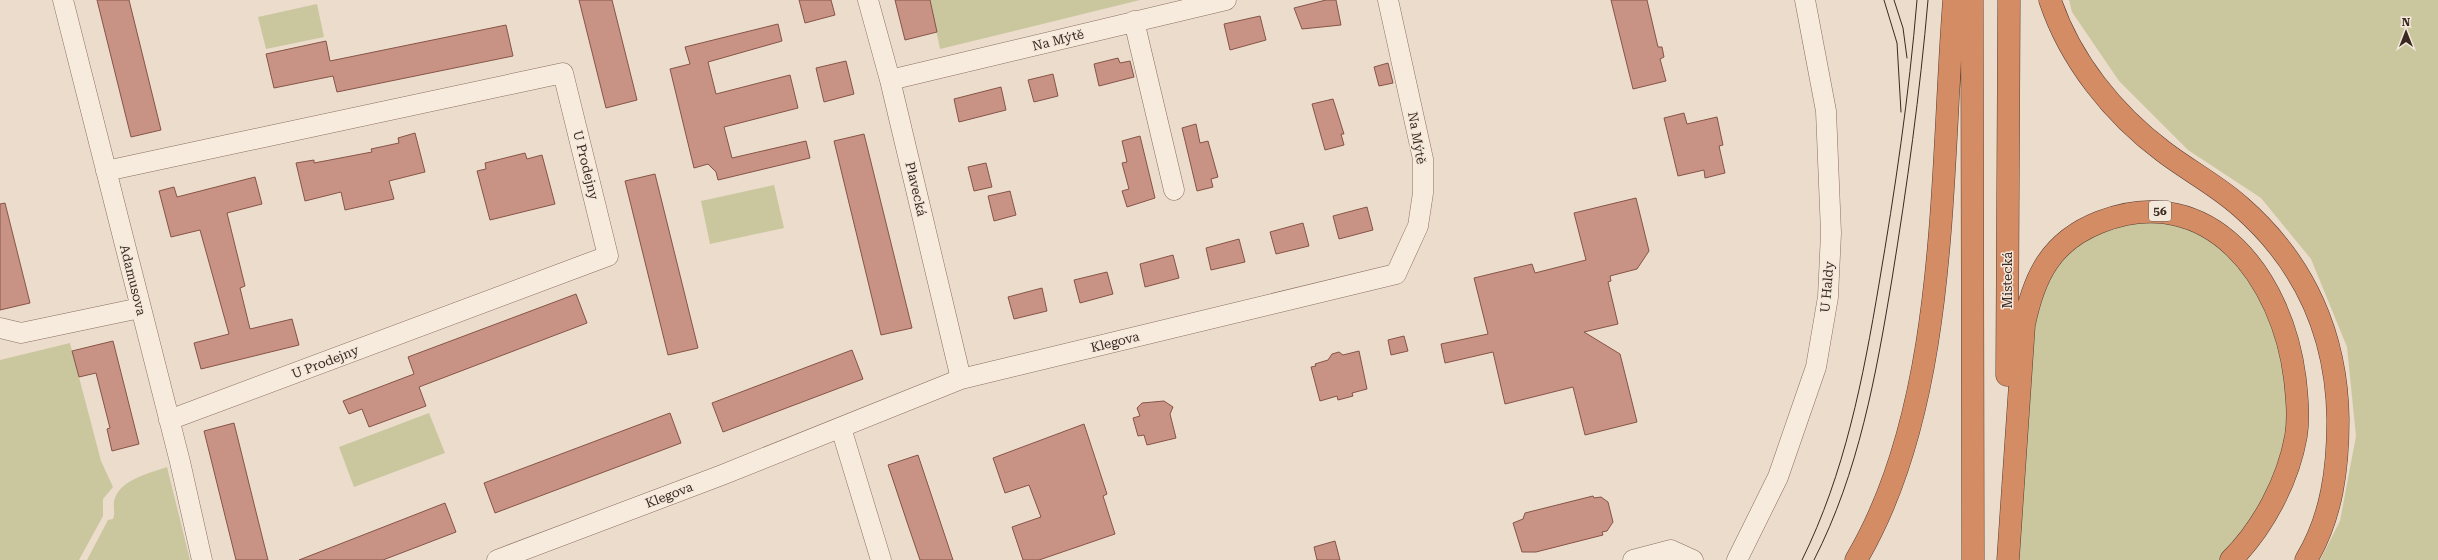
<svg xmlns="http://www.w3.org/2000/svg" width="2438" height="560" font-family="'Roboto Serif',serif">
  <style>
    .green { fill: #cac79f }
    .building { fill: #c89384; stroke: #865448 }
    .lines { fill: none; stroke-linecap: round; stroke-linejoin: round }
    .minor-casing { stroke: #896e60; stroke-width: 21 }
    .highway-casing { stroke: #573d34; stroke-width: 23 }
    .minor { stroke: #f7ebde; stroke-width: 20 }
    .highway { stroke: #d48c64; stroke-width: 22 }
    .tram { stroke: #3a2922; stroke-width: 1 }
    .labels { text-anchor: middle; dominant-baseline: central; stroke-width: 3; stroke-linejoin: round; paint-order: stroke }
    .shield { fill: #f4e8db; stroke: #72625a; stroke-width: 1 }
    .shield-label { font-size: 12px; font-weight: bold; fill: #3a2922 }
    .street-label { font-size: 13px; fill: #3a2922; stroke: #f4e8db }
  </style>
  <rect width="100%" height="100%" fill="#ecdccb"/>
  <path class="green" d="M930,0H1140L940,49Z
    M2069,0H2438V560H2320L2340,521L2356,436L2347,347L2311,259L2261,198L2188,150L2119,81L2072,12Z
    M317,4L324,37L266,49L258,17Z
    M774,185L784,228L710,244L701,201Z
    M2195,220L2269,292L2296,435L2231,560H2008L2039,274L2098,223Z
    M70,343L101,461L113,487L103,499V516L79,560H0V360Z
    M429,413L445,453L354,487L339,447Z
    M167,467L190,560H87L108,520L113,519C116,512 112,505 115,498C122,479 150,473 167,467Z"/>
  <path class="building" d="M97,0H129L161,130L131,137Z
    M579,0H612L637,100L606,108Z
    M799,0H831L835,15L805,23Z
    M895,0H930L937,32L905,40Z
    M1326,0H1336L1341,25L1302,29L1294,8Z
    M1611,0H1647L1658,47H1662L1664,57L1660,59L1666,81L1633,89Z
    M1260,16L1266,40L1230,50L1224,24Z
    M778,24L782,41L708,62L716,94L790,75L798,108L724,127L732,158L806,141L810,158L718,180L716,172L708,164L694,168L670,69L690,64L685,47Z
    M506,25L513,56L337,92L333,76L274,88L266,54L326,41L330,61Z
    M1118,58L1120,63L1130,61L1134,77L1099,86L1094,64Z
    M846,61L854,94L824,102L816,68Z
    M1388,63L1393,83L1379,86L1374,67Z
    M1053,74L1058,96L1034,102L1028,80Z
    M1001,87L1006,110L959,122L954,99Z
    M1333,99L1344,134H1341L1344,145L1325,150L1312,104Z
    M1684,113L1687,124L1717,117L1723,145L1719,146L1725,173L1705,178L1704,170L1678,176L1664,118Z
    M1196,124L1200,143L1208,141L1218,177L1211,179L1213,187L1197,191L1182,128Z
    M415,133L425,172L389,181L394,199L345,210L341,192L305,201L296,163L314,160V163L372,152L371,149L399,143L398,138Z
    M864,134L912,328L881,335L834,141Z
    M1140,136L1155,198L1127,207L1122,191L1129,189L1122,163L1127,162L1122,141Z
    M525,153L527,159L542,155L555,204L490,220L477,171L486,169L485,163Z
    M986,163L992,187L974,191L968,167Z
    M655,174L698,348L668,355L625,181Z
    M255,177L262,204L227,213L245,286L240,288L250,329L292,319L299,345L201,369L194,343L229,334L200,230L171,237L159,191L174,187L177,197Z
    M1010,191L1016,215L994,221L988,196Z
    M1636,198L1649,251L1637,269L1610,276L1611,281L1608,282L1618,324L1584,332L1620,354L1637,422L1585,435L1573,387L1505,404L1493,352L1445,363L1441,344L1488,334L1474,278L1532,264L1535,273L1586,260L1574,213Z
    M5,203L30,303L0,310V204Z
    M1367,207L1373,230L1339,239L1333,216Z
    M1303,223L1309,246L1276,254L1270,232Z
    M1239,239L1245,262L1211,270L1206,248Z
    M1173,255L1179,278L1145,287L1140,264Z
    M1107,272L1113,294L1080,303L1074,280Z
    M1042,288L1047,311L1014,319L1008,297Z
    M576,294L587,323L419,387L426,406L369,427L362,409L349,414L343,401L414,374L408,357Z
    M1404,336L1408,351L1391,355L1388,340Z
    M113,341L139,444L112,451L107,429L110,428L96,373L79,377L72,351Z
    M852,350L863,379L723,432L712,403Z
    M1359,351L1367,389L1352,393L1353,396L1338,400L1337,396L1320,401L1311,367L1316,366L1315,364L1328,360L1332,354L1339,352L1343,355Z
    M1164,401L1173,407L1170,414L1176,438L1147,445L1144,435L1138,436L1133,418L1140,416L1137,408L1142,403Z
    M670,413L681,443L495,513L484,483Z
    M234,423L258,520L268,560H236L204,431Z
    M1084,424L1107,494L1103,496L1115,534L1039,560H1023L1012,527L1041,517L1029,485L1005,493L993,458Z
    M918,455L953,560H920L907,522L888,465Z
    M1593,496L1594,498L1601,497L1608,502L1613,522L1607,531L1602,532L1603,535L1536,552H1522L1513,523L1523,519L1525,513Z
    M445,503L456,532L383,560H299Z
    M1335,541L1340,560H1317L1314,547Z"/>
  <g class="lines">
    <defs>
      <path id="minor" d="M63,0L180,462L202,560
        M868,0L890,80L961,379
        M1134,21L1174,190
        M890,80L1226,0
        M106,171L563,73L608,256L169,420
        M0,328L21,333L140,308
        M841,428L881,560
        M497,560L722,475L961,379L1396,274L1418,226L1423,193V159L1388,0
        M1633,560L1671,550L1693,560
        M1737,560L1778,477L1816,367L1828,297L1831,233L1826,111L1805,0"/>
      <path id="highway" d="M1972,0L1973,560
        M2050,0C2070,60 2113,114 2164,152C2189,171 2218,186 2241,207C2305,263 2337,336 2338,420C2338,468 2332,517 2306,560
        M2007,375L2009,0
        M1856,560C1949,403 1940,177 1954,0
        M2008,560L2024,325C2034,276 2051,241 2100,222C2211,179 2283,280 2295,379C2297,398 2299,417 2296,436C2288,481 2263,528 2231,560"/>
    </defs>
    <use href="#minor" class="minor-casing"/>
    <use href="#highway" class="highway-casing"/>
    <use href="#minor" class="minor"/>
    <use href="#highway" class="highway"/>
    <path class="tram" d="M1884,0L1897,43L1901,112
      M1894,0L1903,28L1907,58
      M1802,560C1845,473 1863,379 1879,284C1895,190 1909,96 1917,0
      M1814,560C1859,472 1876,375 1892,279C1907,186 1920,93 1928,0"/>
  </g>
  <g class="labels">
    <rect class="shield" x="2149" y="201" width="22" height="20" rx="3"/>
    <g class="shield-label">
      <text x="2160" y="211">56</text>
    </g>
    <g class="street-label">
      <text transform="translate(1058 40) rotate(-14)">Na Mýtě</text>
      <text transform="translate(1417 138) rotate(80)">Na Mýtě</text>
      <text transform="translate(586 165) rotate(76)">U Prodejny</text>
      <text transform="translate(916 189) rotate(77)">Plavecká</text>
      <text transform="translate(133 280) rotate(76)">Adamusova</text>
      <text transform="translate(2007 280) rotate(-90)">Místecká</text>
      <text transform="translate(1827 287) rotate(-85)">U Haldy</text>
      <text transform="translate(1115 342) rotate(-14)">Klegova</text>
      <text transform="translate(325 362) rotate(-21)">U Prodejny</text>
      <text transform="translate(669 495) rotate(-21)">Klegova</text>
    </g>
  </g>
  <g transform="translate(2406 32)" stroke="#f4e8db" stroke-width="3" paint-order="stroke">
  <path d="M0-3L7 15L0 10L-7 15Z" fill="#3a2922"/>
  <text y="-6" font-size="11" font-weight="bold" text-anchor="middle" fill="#3a2922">N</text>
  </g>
</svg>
